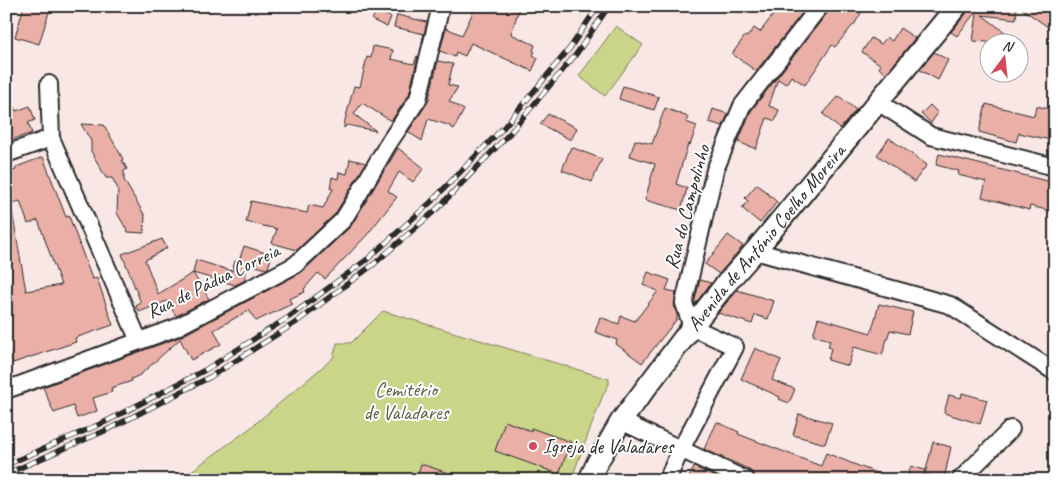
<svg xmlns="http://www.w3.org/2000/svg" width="1061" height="486" font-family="Caveat,sans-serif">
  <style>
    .green { fill: #cad589; stroke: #7a805a }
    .building { fill: #eaafa7; stroke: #2b2b2b }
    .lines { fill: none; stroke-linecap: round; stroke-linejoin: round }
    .minor-casing { stroke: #2b2b2b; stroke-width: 20 }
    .tertiary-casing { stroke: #2b2b2b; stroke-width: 24 }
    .minor { stroke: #fff; stroke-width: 16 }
    .tertiary { stroke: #fff; stroke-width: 20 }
    .rail-casing { stroke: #2b2b2b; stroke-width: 5.5 }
    .rail { stroke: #fff; stroke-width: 4; stroke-dasharray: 11; stroke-linecap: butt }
    .poi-dot { fill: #d1495b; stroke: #fff; stroke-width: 2 }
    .labels { text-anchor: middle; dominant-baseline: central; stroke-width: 4; stroke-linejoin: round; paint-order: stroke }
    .street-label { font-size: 20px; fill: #2b2b2b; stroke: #fff }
    .park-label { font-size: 20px; fill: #5b5e47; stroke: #fff }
    .poi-label { font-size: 20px; fill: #2b2b2b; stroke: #fff; text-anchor: start }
  </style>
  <rect width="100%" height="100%" fill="#f9e7e5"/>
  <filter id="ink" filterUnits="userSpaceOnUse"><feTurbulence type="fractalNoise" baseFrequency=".02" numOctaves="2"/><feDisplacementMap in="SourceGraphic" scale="10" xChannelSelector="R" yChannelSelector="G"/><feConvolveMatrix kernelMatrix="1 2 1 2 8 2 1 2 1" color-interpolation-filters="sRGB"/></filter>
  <g filter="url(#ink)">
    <path class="green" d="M616,26L643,45L605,96L579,76Z
      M383,311L609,379V384L603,395L571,480H179L249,429L333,358L337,343H351Z"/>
    <path class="building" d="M24,6H51L39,44L15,37Z
      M476,6H513L519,9L511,34L535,45L533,51L535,52L533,55L538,58L532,71L471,43L465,56L456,52L455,57L440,51L446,28L462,35Z
      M780,6L807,7L756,71L732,54L745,36L747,37L754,28L760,32Z
      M830,6H865L854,25H853L835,47L832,45L805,85L791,76L786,84L778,79L769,106L779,110L775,121L767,118L756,149L738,142L751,111L828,12Z
      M969,6L971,7V6H1017L1016,19L982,15L1010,36L1005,42H987L973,41L977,14H974L957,36L951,32L966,14Z
      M1018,6H1055V32Z
      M376,11L391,17L387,27L372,20Z
      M397,15L427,22L422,42L424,34L394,27Z
      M900,28L915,38L886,74L879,68L881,65L862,52L871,38L881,44L887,37L892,41Z
      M373,46L393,50L391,59L414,64L417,56H418L409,95L391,121L362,103L354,114L376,131L347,125L344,128V124L354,86L360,87L367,57L371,58Z
      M934,52L948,60L938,80L920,70Z
      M438,61L453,64L448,85L458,87L449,101L464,110L454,129L448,125L428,119L422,141L408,132L428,102Z
      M623,86L659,97L654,110L619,99Z
      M839,96L856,110L840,129L823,114Z
      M986,104L1034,116L1036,106L1055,110V141L1019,133L1016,142L979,132Z
      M930,105L938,113L931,123L921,114Z
      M30,106L35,120L28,123L32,133L6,142V110L15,107L16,111Z
      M665,108L688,117L686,122L697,126L690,145L688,144L676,184L687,188L681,210L645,200L655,164L630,156L635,140L652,144Z
      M713,109L728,114L723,126L709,122Z
      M548,114L577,128L571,140L540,124Z
      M81,124L104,125L123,159L122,160L127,169L124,171V180L145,216L144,233L128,232L117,213L118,189L112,178H106L91,151V141Z
      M889,138L927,165L914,182L877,155Z
      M571,147L602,159L592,182L562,170Z
      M398,148L424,168L413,182L399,172L388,191L397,197L367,235L325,279L318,273L304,289L305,292L289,299L292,304L256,321L249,310L214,330L221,344L191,360L180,339L140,375L131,379L132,381L111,388L112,392L93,398L97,411L77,418L73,406L54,413L43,387L180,337L302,272L351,226Z
      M939,154L1055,183V212L1030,206L1029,210L982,197L986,182L958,175L959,171L936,165Z
      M43,157L66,217L69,216L92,279L97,278L113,325L75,338L76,342L13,363L6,343V212L12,211L26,291L61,285L38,220L28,224L20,201L6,205V173L16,170V167Z
      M350,159L366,163L335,214L297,250L272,243L277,229L246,222L251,201L307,213L309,205L323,208L333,189L330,188L332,177L338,179L339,172L347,174Z
      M757,184L777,202L760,223L742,208L748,201L745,198Z
      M728,235L743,246L719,274L705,264Z
      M162,239L167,248L145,260L158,294L193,273L196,260L232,271L235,261L248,265L244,281L235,285L193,273L209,299L176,316L167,301L139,312L136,306L141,303L122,254Z
      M244,246L272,255L268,268L266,269L239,261Z
      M648,272L670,280L666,290L676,292L674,306L677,315V319L642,363L616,344L617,340L595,332L600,317L619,324L621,316L635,321L658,291L643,285Z
      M700,280L711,283L695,304L694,303Z
      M737,290L774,301L768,319L755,315L752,324L718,313Z
      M879,304L913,312L908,334L890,330L882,355L854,347L848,366L828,360L831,348L828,347L830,340L813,335L818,318L871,333Z
      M755,348L781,360L772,380L795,389L789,403L779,399L780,397L741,379Z
      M962,393L987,400L980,424L944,413L949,395L961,398Z
      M799,414L832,423L825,444L793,435Z
      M505,421L531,431V428L571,442L559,474L495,451Z
      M717,422L739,432L738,434L821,466L826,453L894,480H756L754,474L748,469L704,449Z
      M933,442L951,447L944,479L925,474Z
      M421,464L463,478V480H416Z
      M911,466L925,470L922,480H914L907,478Z
      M694,467L721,480H688Z"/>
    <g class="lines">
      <defs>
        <path id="minor" d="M49,84L51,138L139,341
          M878,102L931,136L1055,167
          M6,154L51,138
          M755,251L950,305L1055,372
          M6,390L175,328L295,265L343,220L353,204L388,144L418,99L441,6
          M621,421L746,480
          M667,480L681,449L735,347L692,327L684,303L715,170L742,106L820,6
          M960,480L1011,429"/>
        <g id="tertiary">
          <path id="s1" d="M589,480L597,463L621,421L692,327L724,286L755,251L957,6"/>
        </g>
      </defs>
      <use href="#minor" class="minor-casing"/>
      <use href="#tertiary" class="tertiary-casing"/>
      <use href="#minor" class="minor"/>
      <use href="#tertiary" class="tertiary"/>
      <defs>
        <path id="rail" d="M6,465L105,422L205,370L289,317L369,258L431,202L504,127L570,48L598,6
          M6,474L109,429L210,377L295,323L374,264L438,208L510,133L577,53L609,6"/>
      </defs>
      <use href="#rail" class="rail-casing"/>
      <use href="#rail" class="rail"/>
    </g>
  </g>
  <circle class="poi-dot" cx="533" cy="446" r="5"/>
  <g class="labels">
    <g class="street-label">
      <text transform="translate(687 207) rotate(-75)">Rua do Campolinho</text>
      <text stroke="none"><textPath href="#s1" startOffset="301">Avenida de António Coelho Moreira</textPath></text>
      <text transform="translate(213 281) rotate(-26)">Rua de Pádua Correia</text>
    </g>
    <g class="park-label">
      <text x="406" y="389">Cemitério<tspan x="406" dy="23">de Valadares</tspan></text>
    </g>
    <g class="poi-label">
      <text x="543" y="446">Igreja de Valadares</text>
    </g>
  </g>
  <rect width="1061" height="486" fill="none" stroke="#fff" stroke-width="25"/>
  <rect x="12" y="12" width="1036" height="461" fill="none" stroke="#2b2b2b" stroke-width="2" filter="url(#ink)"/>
  <g transform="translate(1004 58) rotate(15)"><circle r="24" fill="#ffffff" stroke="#aaaaaa"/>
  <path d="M0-4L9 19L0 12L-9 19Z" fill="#d1495b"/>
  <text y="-8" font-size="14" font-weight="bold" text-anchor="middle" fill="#2b2b2b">N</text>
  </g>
</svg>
